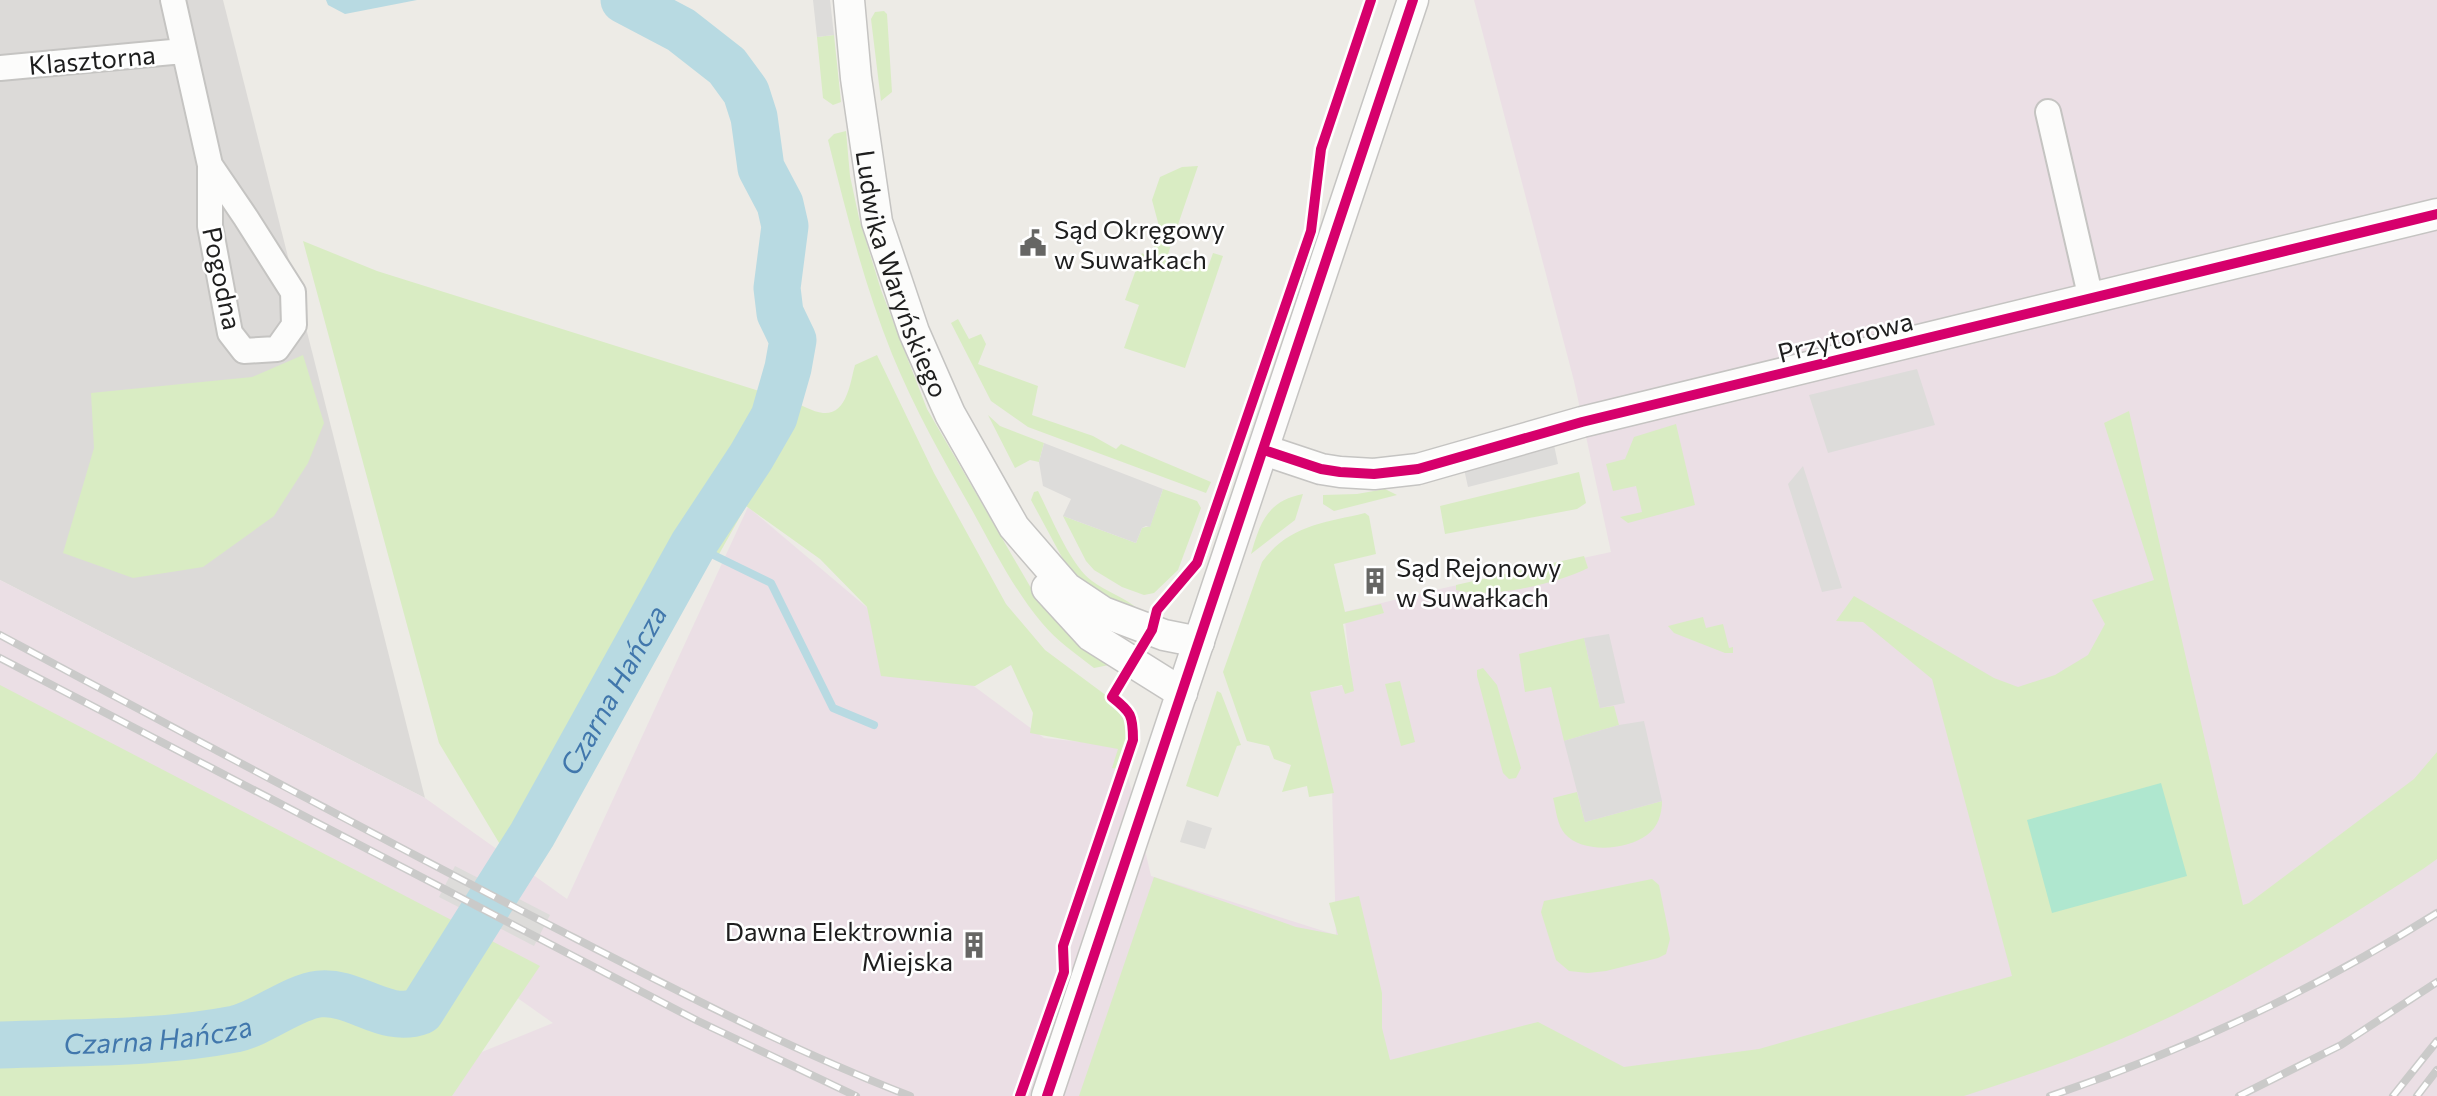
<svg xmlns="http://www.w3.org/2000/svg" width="2437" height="1096" font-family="Commissioner,sans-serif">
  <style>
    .residential { fill: #dcdad8 }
    .industrial { fill: #ebdfe5 }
    .grass { fill: #d9ecc3 }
    .pitch { fill: #afe7cf }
    .parking { fill: #dddcda }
    .water { fill: #b8dae2 }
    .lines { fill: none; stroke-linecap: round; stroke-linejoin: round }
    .stream { stroke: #b8dae2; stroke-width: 8 }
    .river { stroke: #b8dae2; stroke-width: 47 }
    .minor-casing { stroke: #c5c4c2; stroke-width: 28 }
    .tertiary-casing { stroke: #c5c4c2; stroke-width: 33 }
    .minor { stroke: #fcfcfb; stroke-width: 24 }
    .tertiary { stroke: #fcfcfb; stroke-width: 30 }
    .rail-casing { stroke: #cacac9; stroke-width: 8 }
    .rail { stroke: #fff; stroke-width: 5; stroke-dasharray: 16; stroke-linecap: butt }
    .cycleway-casing { stroke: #fff; stroke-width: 15 }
    .cycleway { stroke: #d6006c; stroke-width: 10 }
    .labels { text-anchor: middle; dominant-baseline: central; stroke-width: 5; stroke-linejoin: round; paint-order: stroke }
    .street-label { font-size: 26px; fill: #1e1e1e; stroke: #fff }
    .poi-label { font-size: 26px; fill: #1e1e1e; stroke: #fff; text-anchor: start }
    .water-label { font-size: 28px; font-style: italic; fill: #4177ac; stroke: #fff }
  </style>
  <rect width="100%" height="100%" fill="#edebe6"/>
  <path class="residential" d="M0,0H223L425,798L0,580Z"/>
  <path class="industrial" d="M1474,0H2437V768L2251,905L2437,771V1096H63L455,1063L553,1023L391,909L0,702V580L425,798L567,899L748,507L864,605L1044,738L1121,746L1151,876L1336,935L1332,788L1307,692L1352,684L1344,612L1444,588L1611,552L1574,381Z"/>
  <path class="grass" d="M884,11L887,14L892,92L881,101L871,19L875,12Z
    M834,35L841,102L833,105L823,98L817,37Z
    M846,131L850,176L859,218L881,290L927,409L1031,588L1058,622L1109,665L1094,668C1076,654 1057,641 1042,623C1014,590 993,548 972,510C943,459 914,408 892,354C864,284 846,212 828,140L834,134Z
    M1198,166L1167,257L1207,270L1213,253L1223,256L1185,368L1124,348L1139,305L1125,300L1142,253L1150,259L1160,230L1152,200L1160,177L1182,167Z
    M303,241L377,271L772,395L507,856L439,743Z
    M958,319L969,339L981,334L986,344L978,364L1038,386L1032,415L1093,436L1116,449L1121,444L1211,482L1206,493L1028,427L991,401L951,323Z
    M303,355L324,423L308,463L274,516L203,567L133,578L63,553L94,448L91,393L252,377Z
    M877,355L934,473L1006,604L1045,650L1119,705L1128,717L1126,743L1119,769L1112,768L1118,749L1030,733L1033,713L1011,665L975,686L881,676L867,607L820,559L746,506L718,556L709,549L716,532L738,490L783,437L790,401C800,404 813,412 823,413C847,415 850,383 855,365Z
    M2129,411L2243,905L2249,903L2414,779L2437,752V859L2423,869C2343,921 2264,971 2178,1013C2109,1047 2036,1073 1964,1096H1079L1154,877L1296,927L1338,935L1329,903L1359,896L1382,993V1028L1390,1060L1538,1022L1624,1067L1759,1049L2012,976L1932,679L1863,622L1836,621L1854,596L1994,678L2018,687L2055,675L2088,655L2105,624L2092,600L2154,580L2104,423Z
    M988,415L1000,426L1044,443L1039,462L1030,460L1015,468Z
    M1676,424L1695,505L1628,523L1620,517L1642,512L1636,486L1613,491L1606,464L1625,459L1634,437Z
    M1579,472L1586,503L1577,509L1445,534L1440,506Z
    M1163,489L1197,501L1201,508L1178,570L1154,593L1144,595L1122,587L1094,570L1086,561L1063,516L1136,543L1142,528L1150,526Z
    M1385,489L1397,495L1334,511L1323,504V495L1357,494Z
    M1038,491C1051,516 1070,565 1092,581C1106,592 1125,597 1139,610L1121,609L1071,574L1031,500L1034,492Z
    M1303,494L1295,520L1251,554C1260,523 1267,501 1303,494Z
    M1365,513L1369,516L1376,554L1334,564L1345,612L1381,604L1384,613L1343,624L1354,691L1345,694L1342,685L1310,692L1334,793L1309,797L1307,786L1282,792L1291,765L1274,759L1269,746L1247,741L1223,672L1262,562C1289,525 1324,523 1365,513Z
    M1584,556L1588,568C1560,583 1487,600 1456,590V585Z
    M1703,617L1706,628L1723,624L1729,648L1733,647V653H1725L1674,633L1668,626Z
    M1584,638L1600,708L1614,706L1619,725L1564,741L1551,687L1525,692L1519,654Z
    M1483,668L1497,685L1521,768L1516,778L1509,779L1503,773L1477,676V670Z
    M1400,681L1415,742L1401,746L1385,684Z
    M0,685L540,966L452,1096H0Z
    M1217,691L1221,693L1241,745L1237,746L1218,797L1186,786Z
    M1577,792L1585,822L1662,801C1662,814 1658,827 1647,835C1627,850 1583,854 1565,834C1557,825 1556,809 1553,798Z
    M1652,879L1659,885L1670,939L1666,954L1658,958L1606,971L1588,973L1569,971L1556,960L1541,912L1544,901Z"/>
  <path class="pitch" d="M2161,783L2187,876L2052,913L2027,820Z"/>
  <path class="parking" d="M813,0H830L834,35L817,37Z
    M1917,369L1935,425L1828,453L1809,395Z
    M1044,443L1163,489L1150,527L1146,526L1142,528L1136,543L1063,516L1071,499L1043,486L1039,462Z
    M1554,445L1558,464L1468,487L1464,469Z
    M1803,466L1842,588L1822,592L1788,484Z
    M1609,634L1625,703L1600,708L1584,638Z
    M1644,721L1662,801L1585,822L1564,741L1619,725Z
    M1187,820L1212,828L1205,849L1180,842Z
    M455,866L550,915L534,946L439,897Z"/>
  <path class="water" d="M326,0H417L345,14L328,5Z"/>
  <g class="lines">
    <path class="stream" d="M693,545L771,583L833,708L874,725"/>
    <path class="river" id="s1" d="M0,1045C78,1042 158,1044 235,1029C262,1023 293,997 319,994C355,990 385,1025 421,1011L532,835L693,545L751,457L774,417L788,368L793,340L780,313L777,288L785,226L780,204L761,168L754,117L746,92L727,66L681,30L624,0"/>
    <defs>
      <path id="minor" d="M173,0L210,165V226L230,333L244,351L277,349L294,325L293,292L246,218L210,165
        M0,68L183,51
        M2048,112L2091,299"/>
      <g id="tertiary">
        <path id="s2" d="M849,0L856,78L877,222L914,332L950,414L1014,527L1067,588L1103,612L1164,635L1199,642"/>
        <path d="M1264,450L1321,469L1340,472L1374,474L1418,469L1582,422L2437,214"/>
        <path d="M1047,588L1091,636L1182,693"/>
        <path d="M1047,1096L1413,0"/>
      </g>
    </defs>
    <use href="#minor" class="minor-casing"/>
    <use href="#tertiary" class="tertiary-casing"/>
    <use href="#minor" class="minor"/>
    <use href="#tertiary" class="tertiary"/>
    <defs>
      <path id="rail" d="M0,635C174,728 348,821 524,912C651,977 776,1044 910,1096
        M0,658L698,1021L856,1096
        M2050,1096C2187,1050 2315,990 2437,913
        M2239,1096L2341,1045L2437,982
        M2393,1096L2437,1041
        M2417,1096L2437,1070"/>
    </defs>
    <use href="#rail" class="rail-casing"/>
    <use href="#rail" class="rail"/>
    <defs>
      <path id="cycleway" d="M1264,450L1321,469L1340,472L1374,474L1418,469L1582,422L2437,214
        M1020,1096L1064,972L1063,946L1133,740C1133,715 1131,712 1112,697L1152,630L1157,610L1197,563L1311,231L1321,149L1371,0
        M1047,1096L1413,0"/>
    </defs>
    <use href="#cycleway" class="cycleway-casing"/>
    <use href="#cycleway" class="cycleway"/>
  </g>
  <defs>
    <symbol id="civic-bare" viewBox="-9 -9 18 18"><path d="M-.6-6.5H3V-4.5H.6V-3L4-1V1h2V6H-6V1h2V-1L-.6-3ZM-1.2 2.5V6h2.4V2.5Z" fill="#666664" stroke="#fff" stroke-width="2.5" paint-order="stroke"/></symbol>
    <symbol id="building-bare" viewBox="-9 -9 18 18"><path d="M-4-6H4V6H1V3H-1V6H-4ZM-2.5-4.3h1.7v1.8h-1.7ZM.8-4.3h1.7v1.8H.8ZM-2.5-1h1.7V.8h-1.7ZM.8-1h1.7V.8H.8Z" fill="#666664" stroke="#fff" stroke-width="2.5" paint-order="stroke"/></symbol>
  </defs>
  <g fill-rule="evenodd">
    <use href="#civic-bare" x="1014" y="224" width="38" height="38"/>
    <use href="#building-bare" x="1356" y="562" width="38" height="38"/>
    <use href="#building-bare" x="955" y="926" width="38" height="38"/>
  </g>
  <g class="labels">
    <g class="street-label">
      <text transform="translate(92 59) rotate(-5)">Klasztorna</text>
      <text stroke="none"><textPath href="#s2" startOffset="280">Ludwika Waryńskiego</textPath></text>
      <text transform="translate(223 278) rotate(78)">Pogodna</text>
      <text transform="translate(1845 336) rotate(-14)">Przytorowa</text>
    </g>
    <g class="poi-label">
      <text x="1054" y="228">Sąd Okręgowy<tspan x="1054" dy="30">w Suwałkach</tspan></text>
      <text x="1396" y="566">Sąd Rejonowy<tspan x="1396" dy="30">w Suwałkach</tspan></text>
      <text x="953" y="930" text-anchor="end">Dawna Elektrownia<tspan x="953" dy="30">Miejska</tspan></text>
    </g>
    <g class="water-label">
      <text stroke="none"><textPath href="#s1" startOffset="807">Czarna Hańcza</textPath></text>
      <text stroke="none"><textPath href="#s1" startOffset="158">Czarna Hańcza</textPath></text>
    </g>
  </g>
</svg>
